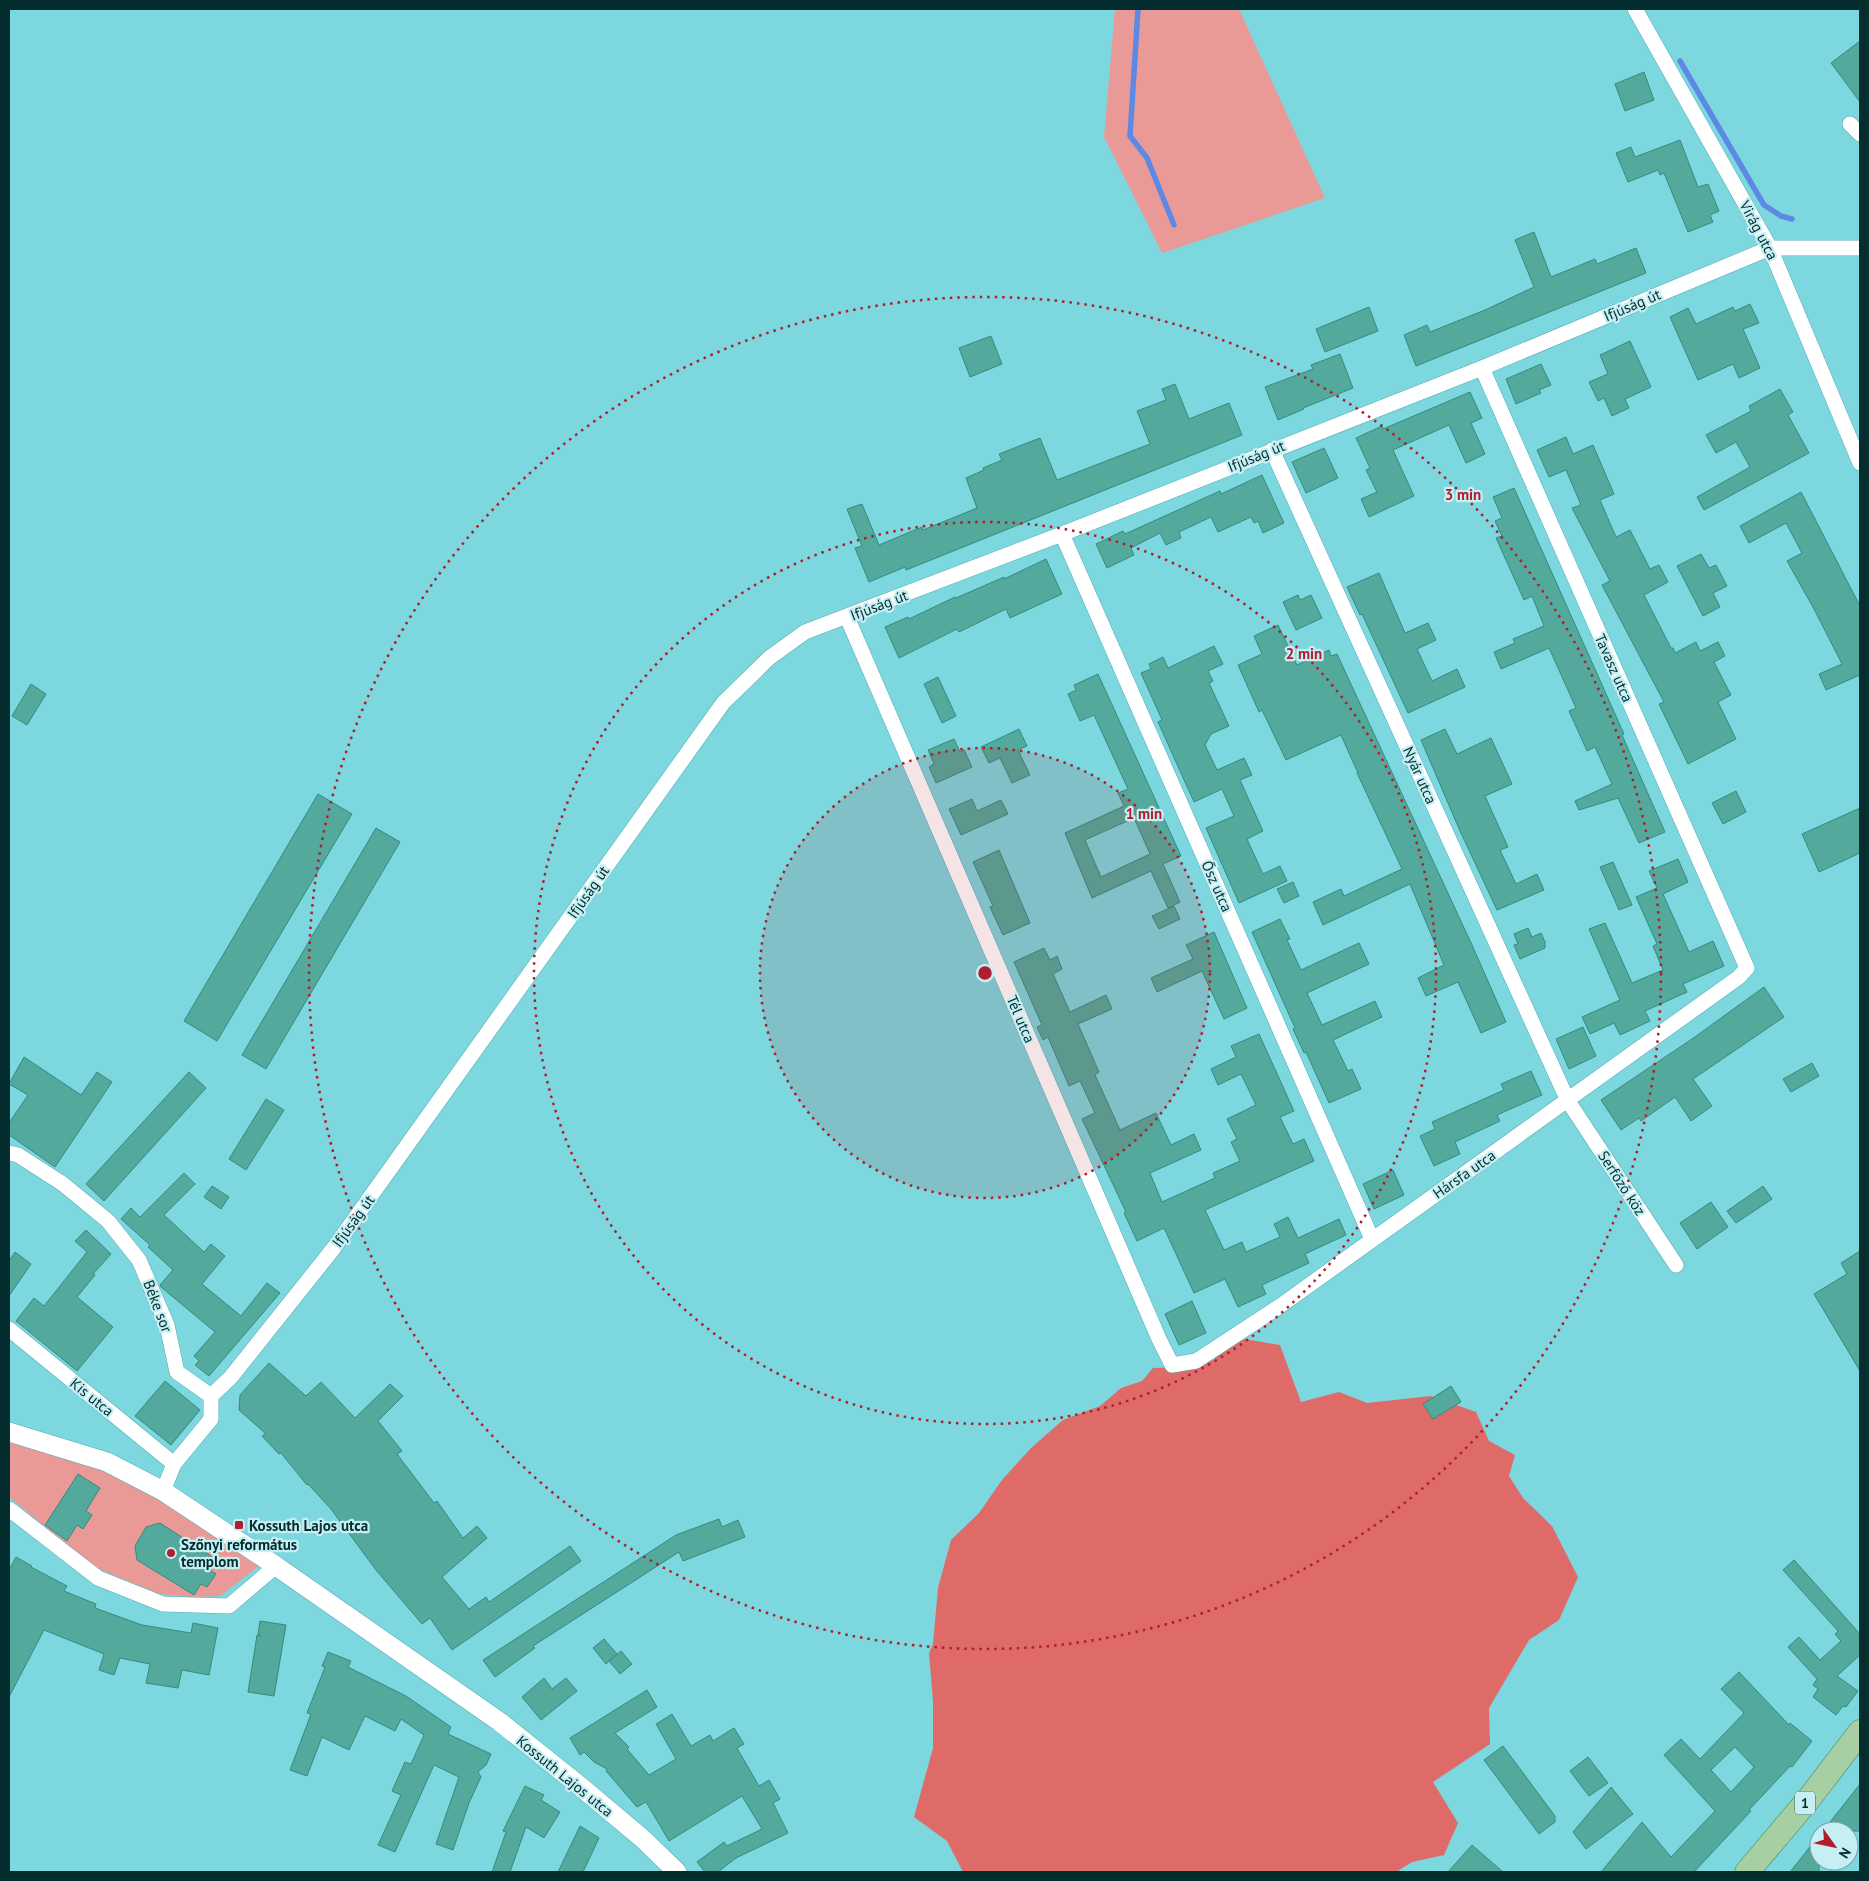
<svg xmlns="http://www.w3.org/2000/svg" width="1869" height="1881" font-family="'PT Sans',sans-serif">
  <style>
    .green { fill: #e99a96 }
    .forest { fill: #df6b69 }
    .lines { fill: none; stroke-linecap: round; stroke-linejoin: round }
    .stream { stroke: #5c89e3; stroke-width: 5.5 }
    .building { fill: #52a99c; stroke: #328c80; fill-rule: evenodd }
    .minor-casing { stroke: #53adb5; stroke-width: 16 }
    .tertiary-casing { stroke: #53adb5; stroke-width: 20 }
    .primary-casing { stroke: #468253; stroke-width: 25 }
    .minor { stroke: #fff; stroke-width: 15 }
    .tertiary { stroke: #fff; stroke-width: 19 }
    .primary { stroke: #a6cfa3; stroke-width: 24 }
    .ring { fill: none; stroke: #b01d2c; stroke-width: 2.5; stroke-dasharray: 2.5 5 }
    .poi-dot { fill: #b01d2c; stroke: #c6eff3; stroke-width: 2 }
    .labels { text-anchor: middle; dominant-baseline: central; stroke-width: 4.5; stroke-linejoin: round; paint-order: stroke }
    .shield { fill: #c6eff3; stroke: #3e676a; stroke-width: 1 }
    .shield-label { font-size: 14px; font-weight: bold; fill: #042d30 }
    .street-label { font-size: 15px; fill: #042d30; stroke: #c6eff3 }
    .poi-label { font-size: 15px; font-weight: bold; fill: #042d30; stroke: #c6eff3; text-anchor: start }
    .centre { fill: #b01d2c; stroke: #c6eff3; stroke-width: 2.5 }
    .ring-label { font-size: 15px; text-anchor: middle; font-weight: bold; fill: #b01d2c; stroke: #c6eff3; stroke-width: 4.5; stroke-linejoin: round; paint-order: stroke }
  </style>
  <rect width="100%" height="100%" fill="#7dd7de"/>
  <path class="green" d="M1115,9H1239L1325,198L1162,253L1104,137Z
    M9,1441L102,1468L159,1496L259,1566L220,1596L193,1597L159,1594L101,1570L77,1553L9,1497Z"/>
  <path class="forest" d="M1245,1339L1280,1345L1301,1402L1339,1392L1367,1403L1431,1396L1476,1412L1489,1441L1515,1455L1509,1476L1523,1498L1552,1526L1578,1577L1559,1620L1529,1640L1489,1708L1490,1744L1433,1782L1458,1823L1444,1855L1412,1862L1396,1872H963L947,1841L914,1817L933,1748V1701L929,1653L933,1644L938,1588L951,1540L979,1513L1002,1480L1031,1448L1063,1420L1100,1406L1121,1388L1142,1381L1153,1368L1182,1367L1214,1360L1221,1348Z"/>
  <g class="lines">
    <path class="stream" d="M1138,9L1130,136L1147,158L1174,225
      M1680,61L1764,205L1781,216L1792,219"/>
  </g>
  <path class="building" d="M1860,41V102L1831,63Z
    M1644,72L1654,100L1625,111L1615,84Z
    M1680,140L1698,187L1708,184L1719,211L1710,215L1713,222L1688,232L1664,173L1660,175L1658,170L1628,182L1616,153L1631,147L1635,157Z
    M1534,232L1551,277L1595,259L1597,264L1636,248L1646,273L1416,366L1404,335L1427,325L1430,332L1485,310L1534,287L1515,240Z
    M1750,304L1759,323L1743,329L1760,368L1739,378L1733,364L1698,380L1670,317L1688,308L1696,324L1733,307L1735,311Z
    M1369,307L1378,331L1325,352L1316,329Z
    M991,336L1002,364L970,377L959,348Z
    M1630,341L1651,387L1625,399L1629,408L1612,416L1604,398L1598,401L1589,382L1608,374L1600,355Z
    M1340,354L1353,388L1303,408L1304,409L1278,420L1265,387L1313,369L1311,365Z
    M1541,364L1551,385L1539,390L1541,393L1516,404L1506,379Z
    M1175,384L1189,419L1229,403L1242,435L906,570L905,567L869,582L855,548L862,546L847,509L862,504L879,545L922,527L923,530L977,508L966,478L984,470L983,468L1002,460L999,454L1040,438L1057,480L1150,444L1137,411L1166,400L1162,389Z
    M1780,389L1793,412L1788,415L1809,453L1704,510L1697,497L1750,467L1736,442L1716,453L1706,435L1751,411L1749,406Z
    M1470,392L1482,418L1471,423L1485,454L1466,463L1449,425L1393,450L1414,496L1369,517L1361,499L1377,492L1366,470L1370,468L1356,438L1382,426L1383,429Z
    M1566,437L1573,454L1593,445L1614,494L1600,500L1616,537L1630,530L1650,569L1659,565L1668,582L1644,595L1671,648H1673L1675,653L1696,642L1700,651L1718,642L1725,656L1714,662L1731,695L1718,702L1736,739L1688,764L1659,704L1664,702L1602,585L1610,581L1572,508L1581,505L1566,470L1549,477L1537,450Z
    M1324,448L1338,478L1306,493L1292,462Z
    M1262,475L1284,523L1263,533L1258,521L1254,523L1251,517L1218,532L1211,517L1179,532L1181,538L1166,545L1160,533L1131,548L1134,555L1107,568L1096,544L1123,531L1125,534L1220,491L1221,494Z
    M1514,488L1624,734L1622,735L1665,832L1639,843L1618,798L1579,810L1575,801L1612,784L1595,747L1587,751L1569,711L1576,708L1549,648L1501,669L1494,652L1515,643L1513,639L1544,626L1532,596L1524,600L1496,538L1502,536L1495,521L1502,518L1493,497Z
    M1801,492L1860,606V675L1826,690L1819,674L1842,664L1814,609L1787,561L1802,553L1786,523L1749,543L1740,526Z
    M1701,554L1709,568L1716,565L1727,586L1713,593L1720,607L1703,616L1677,566Z
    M1046,559L1062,594L1010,618L1006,609L959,632L957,629L899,658L885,627L908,617L909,619L955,597L956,598L1004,577V579Z
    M1379,573L1405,633L1428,623L1436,640L1417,649L1432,681L1457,669L1465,687L1408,713L1362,614L1360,615L1347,587Z
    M1298,595L1300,600L1311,595L1322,618L1296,630L1283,602Z
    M1278,625L1297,665L1329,650L1331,656L1337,654L1472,945L1506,1022L1481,1033L1458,982L1426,996L1418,978L1444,965L1410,884L1323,925L1313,902L1341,889L1344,896L1402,869L1357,773H1358L1341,735L1286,760L1262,710L1259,712L1238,665L1262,654L1254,636Z
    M1214,646L1223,664L1208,671L1213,681L1209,683L1229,726L1211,734L1205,745L1217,770L1244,758L1252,775L1240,780L1263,831L1247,839L1263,874L1280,866L1287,881L1239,903L1206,828L1234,816L1222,789L1194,802L1158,722L1162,720L1141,673L1151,669L1149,664L1163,657L1168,668Z
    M1098,674L1181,856L1163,864L1180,902L1168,908L1151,871L1092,898L1065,833L1124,806L1118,793L1128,789L1094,715L1080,721L1068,694L1076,690L1074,685ZM1134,818L1150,854L1101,877L1085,840Z
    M938,677L956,716L942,723L924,684Z
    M31,684L46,694L27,725L12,716Z
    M1019,729L1027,746L1018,750L1030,775L1012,783L1000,758L989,763L981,747Z
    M1445,729L1457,754L1491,738L1512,784L1485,796L1508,847L1500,850L1516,884L1537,874L1544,890L1497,910L1460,831L1421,740Z
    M954,739L960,752L964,750L972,767L936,783L929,767L934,764L928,750Z
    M1736,791L1746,812L1723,824L1712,803Z
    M318,794L352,814L217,1041L184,1021Z
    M972,799L977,811L1001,800L1008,814L961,835L949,809Z
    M1860,808V853L1819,872L1802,834Z
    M376,828L400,842L266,1069L242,1055Z
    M999,850L1030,923L1003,935L990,907L993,906L973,862Z
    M1678,859L1688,882L1663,894L1689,952L1713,941L1724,966L1683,984L1687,992L1645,1011L1650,1021L1620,1035L1614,1023L1590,1034L1582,1017L1620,1000L1589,929L1605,923L1632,983L1663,970L1653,946L1657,944L1636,897L1657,888L1649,871Z
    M1613,862L1632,905L1619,910L1600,867Z
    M1293,882L1299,896L1284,903L1277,889Z
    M1174,906L1180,919L1159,929L1152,916Z
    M1280,919L1290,939L1287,940L1301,970L1359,943L1369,964L1307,993L1322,1025L1375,1001L1382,1017L1333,1040L1348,1071L1352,1069L1361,1089L1329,1103L1306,1052L1304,1053L1293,1029L1295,1028L1252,932Z
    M1528,928L1532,937L1541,933L1545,942V948L1520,959L1514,945L1518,944L1514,934Z
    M1214,932L1247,1008L1224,1019L1202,971L1157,992L1151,978L1193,959L1186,945Z
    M1044,948L1050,960L1057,956L1062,969L1053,974L1070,1012L1106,995L1112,1009L1078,1024L1099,1072L1095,1075L1120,1130L1156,1113L1171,1145L1194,1134L1201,1150L1150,1173L1162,1202L1215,1178L1213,1173L1240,1161L1231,1142L1237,1139L1227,1119L1256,1105L1241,1074L1218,1085L1211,1069L1236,1057L1231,1046L1259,1034L1294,1111L1280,1117L1293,1144L1304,1139L1314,1161L1205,1210L1224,1250L1242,1242L1246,1252L1280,1237L1274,1224L1288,1217L1298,1238L1339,1219L1346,1235L1305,1254L1309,1263L1262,1285L1266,1294L1238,1307L1225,1279L1194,1293L1164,1228L1137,1241L1124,1213L1126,1212L1082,1119L1095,1113L1080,1081L1069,1086L1048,1037L1043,1040L1037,1027L1042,1025L1014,962Z
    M1764,987L1784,1017L1693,1079L1712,1106L1691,1121L1675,1097L1641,1121L1639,1118L1621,1130L1601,1100L1692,1039Z
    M1583,1027L1596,1056L1569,1069L1556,1039Z
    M24,1057L81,1095L97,1072L112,1082L55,1167L9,1135V1123L28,1095L9,1084Z
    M1812,1063L1819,1076L1791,1092L1783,1079Z
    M1531,1071L1542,1095L1497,1115L1500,1121L1455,1142L1460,1154L1434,1166L1420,1136L1435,1129L1432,1122L1504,1090L1501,1084Z
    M189,1072L206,1088L104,1201L86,1184Z
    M266,1099L284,1110L246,1170L229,1159Z
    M1393,1170L1404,1195L1374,1209L1363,1184Z
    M184,1173L195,1184L164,1215L204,1252L211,1244L225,1256L202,1284L241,1316L267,1283L280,1293L209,1376L195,1365L199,1361L194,1356L215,1332L161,1287L160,1285L173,1270L148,1247L150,1245L121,1219L131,1208L140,1217Z
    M212,1186L229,1197L221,1209L204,1197Z
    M1763,1186L1772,1199L1736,1223L1727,1211Z
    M1711,1202L1728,1227L1697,1249L1680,1223Z
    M86,1230L111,1254L93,1274L95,1275L77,1297L113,1327L77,1371L16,1321L34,1298L44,1306L87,1252L75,1241Z
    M1860,1251V1371L1814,1294L1847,1274L1841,1263Z
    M15,1252L31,1264L9,1296V1261Z
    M1192,1301L1206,1333L1179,1345L1165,1314Z
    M269,1363L306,1396L321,1382L355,1418L390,1384L403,1396L378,1421L402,1451L397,1454L434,1503L437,1501L463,1538L477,1526L487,1538L442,1577L469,1609L486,1597L489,1602L570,1546L581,1561L452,1650L430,1618L422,1624L376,1570L331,1509L308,1484L307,1485L281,1453L279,1454L262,1436L266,1434L239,1410L240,1395Z
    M165,1381L200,1410L171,1445L135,1416Z
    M1451,1386L1461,1402L1433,1419L1423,1404Z
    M78,1474L100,1488L86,1511L92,1515L83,1529L77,1525L67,1541L45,1525Z
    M719,1519L722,1527L738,1520L745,1537L683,1561L679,1552L533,1646L535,1648L495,1677L483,1660L676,1535Z
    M160,1523L217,1560L210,1570L216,1574L207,1587L201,1584L194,1595L137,1560L135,1546L146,1527Z
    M16,1557L32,1566L31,1567L67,1586L64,1591L96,1604L95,1608L142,1625L191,1633L193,1623L218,1628L209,1675L182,1670L178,1688L146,1683L150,1664L120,1658L114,1675L99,1670L104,1654L44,1630L9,1697V1570Z
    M1794,1560L1860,1634V1655L1837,1676L1858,1691L1846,1707L1843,1706L1836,1715L1813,1697L1818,1689L1813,1685L1817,1679L1788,1647L1799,1637L1820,1660L1841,1641L1835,1634L1838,1631L1783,1570Z
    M260,1621L286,1625L274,1696L248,1692L257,1635L261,1636L258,1634Z
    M604,1639L617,1654L606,1664L593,1648Z
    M621,1651L632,1664L620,1674L609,1661Z
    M328,1652L351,1661L348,1667L406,1696L451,1727L448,1734L491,1754L486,1765L478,1772L481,1777L469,1803L453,1850L436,1844L459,1777L434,1765L395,1852L378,1845L401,1795L392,1791L405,1762L411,1764L424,1735L401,1719L395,1731L365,1716L349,1750L322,1737L307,1776L290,1770L311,1714L307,1713L325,1667L322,1666Z
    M1739,1672L1789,1725L1790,1723L1812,1741L1792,1767L1790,1766L1749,1810L1751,1811L1694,1872H1601L1642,1822L1671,1857L1715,1811L1664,1755L1681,1739L1700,1759L1744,1713L1721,1689ZM1735,1747L1754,1767L1731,1792L1711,1770Z
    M544,1678L552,1689L566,1678L577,1691L541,1720L522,1697Z
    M647,1690L657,1707L615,1733L629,1747L627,1749L649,1775L676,1759L656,1724L672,1714L691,1746L710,1735L713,1741L734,1728L744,1744L737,1748L759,1786L769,1780L780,1799L773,1803L788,1833L736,1858L718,1872H705L697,1862L724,1842L727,1846L762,1829L742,1796L669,1841L646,1802L637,1807L606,1771L607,1769L594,1762L584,1752L580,1755L570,1738Z
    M1503,1746L1555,1816V1822L1539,1834L1484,1760Z
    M1588,1757L1608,1783L1589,1796L1570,1771Z
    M1860,1784V1831H1823Z
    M525,1786L544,1795L541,1800L560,1812L544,1838L526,1827L510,1872H492L506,1832L503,1831Z
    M1611,1787L1633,1814L1586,1849L1573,1832Z
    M580,1826L599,1838L583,1872H558Z
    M1819,1834V1872H1790L1806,1852Z
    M1472,1845L1503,1872H1448Z"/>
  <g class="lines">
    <defs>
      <path id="minor" d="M1635,9L1770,248L1860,463
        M1850,124L1860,134
        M1272,450L1568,1101L1676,1265
        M1062,534L1372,1239
        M847,617L1159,1339L1172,1365L1196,1361L1280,1306L1739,977L1747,968L1482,368
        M9,1153L18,1155L63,1184L108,1221L139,1260L167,1325L177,1372L211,1396
        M9,1329L174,1464
        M211,1396L231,1377L333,1249L723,703L769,658L805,632L1062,534L1482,368L1770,248H1860
        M163,1491L174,1464L211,1419V1396
        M9,1509L98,1578L163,1604L229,1606L276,1566"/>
      <path id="tertiary" d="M9,1432L107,1462L163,1491L276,1566L500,1722L581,1787L643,1839L677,1872"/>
      <path id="primary" d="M1747,1872L1808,1800L1860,1732"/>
    </defs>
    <use href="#minor" class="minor-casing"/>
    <use href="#tertiary" class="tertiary-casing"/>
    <use href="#primary" class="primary-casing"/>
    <use href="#minor" class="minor"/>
    <use href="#tertiary" class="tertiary"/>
    <use href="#primary" class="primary"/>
  </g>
  <circle cx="985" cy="973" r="225" fill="#b01d2c" fill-opacity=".12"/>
  <g class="ring">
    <circle cx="985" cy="973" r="225"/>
    <circle cx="985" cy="973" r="451"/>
    <circle cx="985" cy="973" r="676"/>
  </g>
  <g class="poi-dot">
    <rect x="234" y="1520" width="10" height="10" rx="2.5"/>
    <circle cx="171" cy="1553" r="5"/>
  </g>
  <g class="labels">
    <rect class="shield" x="1795" y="1791.5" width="20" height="23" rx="4"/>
    <g class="shield-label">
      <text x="1805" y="1803">1</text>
    </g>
    <g class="street-label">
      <text transform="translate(1759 230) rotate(62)">Virág utca</text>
      <text transform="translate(1632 305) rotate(-23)">Ifjúság út</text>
      <text transform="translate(1256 456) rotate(-22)">Ifjúság út</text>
      <text transform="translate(879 605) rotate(-21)">Ifjúság út</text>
      <text transform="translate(1614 668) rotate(66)">Tavasz utca</text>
      <text transform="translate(1420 775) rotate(66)">Nyár utca</text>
      <text transform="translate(1217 886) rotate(66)">Ősz utca</text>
      <text transform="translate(588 892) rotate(-55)">Ifjúság út</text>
      <text transform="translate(1021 1019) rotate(67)">Tél utca</text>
      <text transform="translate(1464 1174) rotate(-35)">Hársfa utca</text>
      <text transform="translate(1622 1183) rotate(57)">Serfőző köz</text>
      <text transform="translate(353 1221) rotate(-54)">Ifjúság út</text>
      <text transform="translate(158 1306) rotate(69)">Béke sor</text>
      <text transform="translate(92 1397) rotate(39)">Kis utca</text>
      <text transform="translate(565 1776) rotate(39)">Kossuth Lajos utca</text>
    </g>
    <g class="poi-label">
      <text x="249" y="1525">Kossuth Lajos utca</text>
      <text x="181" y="1544">Szőnyi református<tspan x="181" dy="17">templom</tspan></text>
    </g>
  </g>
  <circle cx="985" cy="973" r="8" class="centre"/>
  <g class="ring-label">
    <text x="1463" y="500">3 min</text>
    <text x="1304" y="659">2 min</text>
    <text x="1144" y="819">1 min</text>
  </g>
  <rect width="1869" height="1881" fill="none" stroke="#042d30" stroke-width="20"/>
  <g transform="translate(1834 1846) rotate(123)"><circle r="24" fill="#c6eff3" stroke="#78a1a5"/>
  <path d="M0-4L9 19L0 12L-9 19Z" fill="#b01d2c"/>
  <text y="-8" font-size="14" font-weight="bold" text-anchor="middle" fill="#042d30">N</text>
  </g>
</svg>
